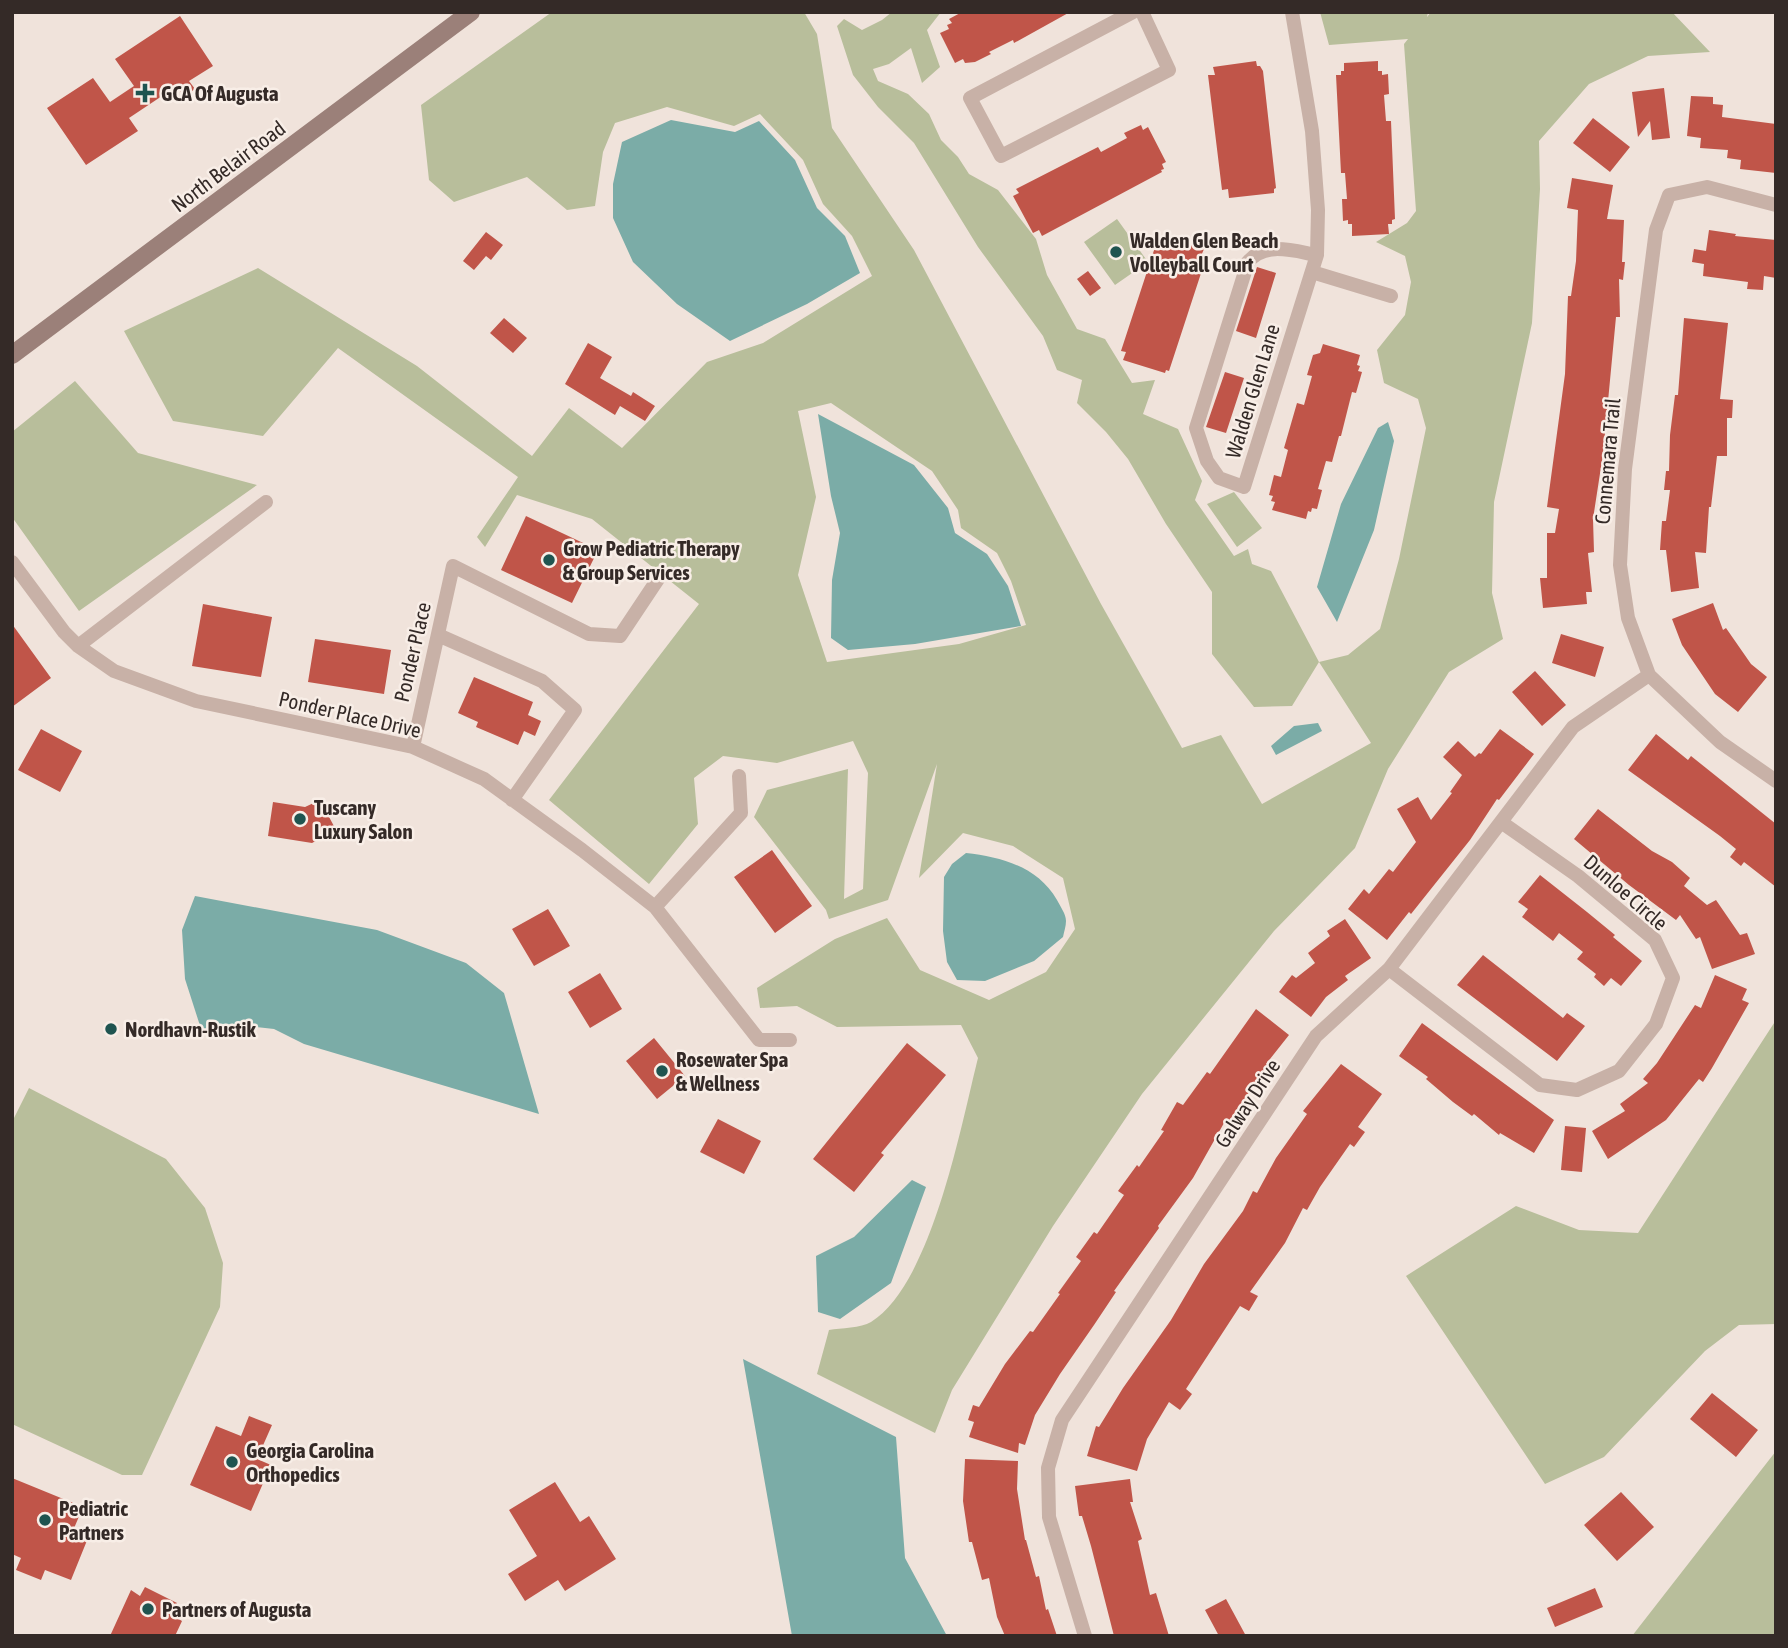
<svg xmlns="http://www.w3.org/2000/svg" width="1788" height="1648" font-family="'Asap Condensed',sans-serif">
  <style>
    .green { fill: #b8be9b; fill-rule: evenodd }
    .water { fill: #7baca7 }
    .building { fill: #c05549 }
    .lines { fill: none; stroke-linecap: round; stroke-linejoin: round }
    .street { stroke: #c8b1a7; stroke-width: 14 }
    .secondary { stroke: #9b8079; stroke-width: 18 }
    .poi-dot { fill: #1f5450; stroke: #f8eee7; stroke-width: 2.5 }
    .labels { text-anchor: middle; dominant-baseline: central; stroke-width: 5; stroke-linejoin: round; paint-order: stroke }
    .poi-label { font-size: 21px; font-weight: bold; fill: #342a27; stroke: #f8eee7; text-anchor: start }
    .street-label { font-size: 21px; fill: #342a27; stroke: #f8eee7 }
  </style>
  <rect width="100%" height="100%" fill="#f0e3db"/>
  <path class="green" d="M552,12H804L817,34L832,128L914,250L1101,604L1182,748L1221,735L1262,804L1371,743L1319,662L1292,706L1254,707L1212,654V592L1166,524L1128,459L1106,432L1077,403L1082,380L1057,370L1043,336L978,247L914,143L878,107L853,75L837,26L844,19L862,30L882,20L892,12H941L927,30L940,67L922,83L911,48L889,64L873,69L878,81L908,94L929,114L941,140L958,157L969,174L998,190L1036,239L1047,275L1077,329L1105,339L1132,383L1155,380L1143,414L1178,429L1202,481L1195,500L1234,556L1248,549L1252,564L1271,571L1319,662L1348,655L1380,629L1399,559L1426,428L1418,399L1384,383L1377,350L1405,315L1411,282L1405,256L1376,242L1407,223L1416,211L1404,44L1408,39L1329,45L1320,12H1428L1427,17L1431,12H1672L1710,52L1648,56L1589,84L1539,141L1540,189L1532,323L1494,502L1492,593L1503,639L1449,672L1388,769L1355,848L1274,931L1142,1094L1053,1226L952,1390L935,1433L817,1374L829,1330C841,1328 861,1328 871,1322C932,1284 961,1125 978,1058L961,1025L837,1027L797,1006L760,1008L757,988L835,939L887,918L920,970L989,1000L1046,972L1075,929L1063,878L1013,846L963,833L919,878L937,764L888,900L829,919L826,910L754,817L767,790L848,769L844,899L863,889L868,773L853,741L777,763L723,756L694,778L698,824L649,884L549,800L699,604L592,519L517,495L485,547L477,537L518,477L338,348L263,436L173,421L124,331L258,268L417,366L532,456L569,408L622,448L707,362L763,343L872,276L852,236L823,204L803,160L760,114L734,126L667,107L615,123L603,152L595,206L567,210L527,177L454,202L429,180L421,105ZM831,403L932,471L958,510L961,528L997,553L1011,581L1026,625L959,644L827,662L798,575L816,497L798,411Z
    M1117,219L1148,262L1115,285L1084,242Z
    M75,381L138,453L257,485L79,611L12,517V432Z
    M1234,492L1262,528L1237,547L1207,504Z
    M1776,1020V1324L1739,1325L1705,1351L1604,1457L1545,1484L1406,1276L1516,1206L1579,1230L1638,1233Z
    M29,1088L166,1159L205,1208L223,1263L220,1307L142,1475H122L12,1424V1122Z
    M1776,1451V1636H1632Z"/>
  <path class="water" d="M671,120L735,132L759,121L795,160L817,208L845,236L860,273L807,304L730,341L677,304L633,262L613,218V184L622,142Z
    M818,414L914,465L948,508L955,533L987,554L1008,586L1021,626L915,644L848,650L831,638L832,580L840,533L831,496Z
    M1388,422L1394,441L1374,530L1337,622L1317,587L1341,504L1378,428Z
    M1318,723L1322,731L1276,755L1271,746L1294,726Z
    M966,853C1002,857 1038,867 1057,900C1060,906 1066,914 1066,921C1066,926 1064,932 1063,937L1034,961L985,981L957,980L947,962L943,931L944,877L952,864Z
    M195,896L377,930L466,963L504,993L539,1114L304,1044L274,1029L237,1025L203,1035L185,979L182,930Z
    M912,1180L926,1187L891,1283L840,1319L818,1312L816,1256L854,1237Z
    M743,1359L896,1437L905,1558L947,1636H792Z"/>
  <path class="building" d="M962,12H1070L1014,43L1013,40L989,52L991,54L975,62L965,63L963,59L955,63L940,33L949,29L947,25L952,23L949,19Z
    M180,16L213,66L189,81L195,89L184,97L177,86L129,118L138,131L86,165L47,108L93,78L110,102L134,86L115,59Z
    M1256,61L1257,66H1260L1263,71L1276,188L1274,189V193L1229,198L1228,189L1222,190L1208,75H1215L1213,67Z
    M1378,61V71H1382V75L1388,74L1389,94L1384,95L1386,121H1391L1395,219L1392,220V224H1388L1389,234L1352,236V224H1348V220L1343,221L1342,199H1347L1345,173H1341L1336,75H1341V71H1344V63Z
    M1664,88L1670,138L1652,140L1650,121L1638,137L1632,92Z
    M1691,96L1713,97V104L1723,105L1722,117L1776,124V173L1740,169L1741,160L1727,158L1728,150L1700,148L1701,138L1687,136Z
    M1593,118L1630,147L1610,172L1573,143Z
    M1141,125L1143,130L1148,127L1166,162L1162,164L1164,169L1161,170L1162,172L1042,236L1039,230L1033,233L1013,196L1019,193L1016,189L1098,147L1101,152L1127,138L1124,133Z
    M1572,178L1613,185L1607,219L1624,220L1622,262H1625L1623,280L1619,279L1620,317H1616L1603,454L1593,519L1594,552L1588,553L1592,592H1586L1587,604L1543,608L1540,578H1547V533H1555L1559,509L1547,507L1565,374L1568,296H1571L1576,261L1578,210L1567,208Z
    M1709,230L1736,234L1735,236L1776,240V278L1764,276L1763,290L1747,289L1748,282L1703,276L1704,264L1692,262L1694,249L1706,251Z
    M486,232L503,245L491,260L486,256L474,270L463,261Z
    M1165,236L1204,249L1201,256L1206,258L1169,371L1166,370L1165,373L1123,360L1126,352L1121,351L1158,238L1163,240Z
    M1257,267L1276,273L1256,338L1236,331Z
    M1088,271L1101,288L1090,296L1077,279Z
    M504,318L527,338L513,353L490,333Z
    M1684,318L1728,323L1720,399L1733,400L1732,418H1727V456H1717L1711,507H1709L1706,553L1695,552L1699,588L1671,592L1666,550H1660L1662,521H1666L1670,490H1664L1666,471H1669L1670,435L1675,395H1678Z
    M588,343L612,357L600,378L631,396L633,392L655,406L645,421L620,406L615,415L565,384Z
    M1323,344L1360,355L1357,365L1360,366L1358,371L1362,372L1356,393L1352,392L1341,436H1339L1332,462L1326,461L1318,489L1322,490L1317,509L1312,508L1311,512L1308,511L1306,519L1272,510L1275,502L1271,501L1273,496L1269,495L1274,475L1281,477L1288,450L1284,448L1297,403L1304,405L1312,376L1307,375L1313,355L1320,353Z
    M1225,372L1244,378L1226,433L1206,427Z
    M526,516L598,550L572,603L501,570Z
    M1713,603L1723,630L1726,628L1751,664L1767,677L1738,712L1715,694L1682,645L1672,619Z
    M203,604L272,617L261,677L192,666Z
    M12,624L51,678L12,707Z
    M1561,634L1604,647L1595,677L1552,663Z
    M315,639L391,650L384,694L308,682Z
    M1535,671L1566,705L1542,726L1512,692Z
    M474,677L533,702L528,715L541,721L535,736L524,731L518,745L476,727L478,722L458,713Z
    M41,729L82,751L60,792L18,770Z
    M1500,729L1534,754L1499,800L1497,799L1470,840L1411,914L1409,912L1387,940L1348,909L1364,889L1369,894L1389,869L1393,872L1416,842L1397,809L1418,797L1431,820L1452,793L1450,792L1462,775L1443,757L1458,741L1475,757L1479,753L1481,754Z
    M1656,734L1688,760L1691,756L1776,824V887L1744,862L1741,866L1730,857L1736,849L1720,836L1628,770Z
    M320,800L336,830L312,843L268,836L273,802L305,807Z
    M1598,809L1652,851L1672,862L1690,878L1684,886L1707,905L1716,900L1740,935L1747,933L1755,954L1712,969L1700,937L1696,939L1680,915L1676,920L1629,885L1574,839Z
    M772,850L812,906L775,933L734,877Z
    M1540,875L1587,912L1615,935L1613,937L1642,961L1621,986L1611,978L1604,986L1594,977L1596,974L1577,959L1583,952L1559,933L1553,941L1522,917L1528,909L1518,902Z
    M548,909L570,946L534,966L512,929Z
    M1345,919L1371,958L1345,976L1348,980L1326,997L1311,1017L1279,992L1292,975L1296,978L1315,963L1308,953L1330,936L1327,931Z
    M1483,955L1563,1018L1567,1013L1585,1026L1557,1061L1457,985Z
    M600,973L622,1009L590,1028L568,992Z
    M1715,975L1747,989L1742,1000L1749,1003L1712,1068L1703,1082L1699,1079L1666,1120L1608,1159L1592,1131L1625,1111L1620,1104L1648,1083L1643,1079L1657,1063L1695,1005L1701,1008Z
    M1256,1009L1289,1035L1266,1064L1268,1065L1227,1124L1224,1123L1193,1178L1158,1226L1159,1228L1114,1291L1116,1292L1094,1325L1060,1374L1035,1415L1025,1445L1019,1443L1018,1453L969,1437L974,1422L968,1420L973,1405L979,1407L1005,1364L1030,1331L1033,1332L1060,1294L1058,1293L1081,1261L1076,1257L1094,1232L1097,1234L1124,1195L1118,1191L1137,1165L1139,1167L1164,1131L1161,1130L1177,1102L1183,1105L1207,1072L1210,1074Z
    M1422,1023L1554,1120L1534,1153L1500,1133L1499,1135L1474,1114L1472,1116L1453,1102L1426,1079L1428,1077L1399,1056Z
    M654,1038L685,1076L657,1099L626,1061Z
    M907,1043L946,1075L881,1153L884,1155L854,1192L813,1159Z
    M1341,1064L1382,1094L1358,1127L1365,1132L1354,1147L1350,1144L1320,1187L1307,1210L1303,1208L1285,1243L1250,1292L1258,1296L1249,1311L1240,1306L1186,1389L1192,1394L1180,1410L1169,1402L1147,1439L1137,1471L1087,1456L1096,1426L1099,1427L1123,1388L1171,1320L1204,1264L1243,1211L1253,1191L1257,1193L1276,1158L1307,1114L1303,1111Z
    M718,1119L761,1141L744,1174L700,1152Z
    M1565,1126L1586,1128L1582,1172L1561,1170Z
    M1712,1393L1758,1430L1736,1457L1690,1419Z
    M249,1416L272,1425L257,1459L271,1465L251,1511L190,1485L216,1426L241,1436Z
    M965,1459L1018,1461L1017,1489L1025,1540H1026L1036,1577L1039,1576L1046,1610L1048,1609L1057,1636H1005L997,1617L989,1578L982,1580L972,1542H969L963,1501Z
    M12,1478L83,1507L72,1533L88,1538L71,1580L45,1570L41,1580L16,1570L21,1558L12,1554Z
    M1130,1479L1133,1502H1130L1142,1539L1138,1541L1150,1595L1156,1593L1169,1636H1114L1091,1546L1082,1516H1079L1075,1486Z
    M555,1482L580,1522L589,1516L616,1559L565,1591L558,1580L525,1601L508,1574L537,1556L509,1510Z
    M1621,1492L1654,1527L1617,1561L1584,1525Z
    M145,1587L177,1603L172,1615L182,1621L175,1636H110L131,1590L140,1596Z
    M1595,1588L1603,1607L1555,1627L1547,1608Z
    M1226,1599L1246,1636H1219L1205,1610Z"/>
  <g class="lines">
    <path class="street" d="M1133,12L970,98L1001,156L1169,70L1142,12
      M1292,12L1312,131L1318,210L1317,255L1244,487L1219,478L1207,461L1196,428L1248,262C1265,241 1294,251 1317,255
      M1776,205L1707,187L1669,195L1656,230L1625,469L1620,565L1628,618L1649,675L1720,742L1776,781
      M1312,272L1391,296
      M12,562L64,632L78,646L114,671L196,701L413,747L484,779L582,850L655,907L759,1040H790
      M438,635L542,681L575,710L512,800
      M78,646L266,502
      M413,747L453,566L589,634L620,636L660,576
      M655,907L741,813L739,776
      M1389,969L1540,1085L1577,1090L1619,1071L1656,1024L1673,978L1655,940L1578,876L1501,822
      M1085,1636L1049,1517L1048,1468L1062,1420L1316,1036L1389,969L1573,727L1649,675"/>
    <path class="secondary" d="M12,355L471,12"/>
  </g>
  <g class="poi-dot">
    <path d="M141.5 82.5h7v7h7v7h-7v7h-7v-7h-7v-7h7z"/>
    <circle cx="1116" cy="252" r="7"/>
    <circle cx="549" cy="560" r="7"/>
    <circle cx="300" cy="819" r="7"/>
    <circle cx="111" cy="1029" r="7"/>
    <circle cx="662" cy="1071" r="7"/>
    <circle cx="232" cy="1462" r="7"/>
    <circle cx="45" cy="1520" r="7"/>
    <circle cx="148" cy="1609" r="7"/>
  </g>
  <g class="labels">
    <g class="poi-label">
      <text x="161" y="93">GCA Of Augusta</text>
      <text x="1130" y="240">Walden Glen Beach<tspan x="1130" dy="24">Volleyball Court</tspan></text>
      <text x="563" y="548">Grow Pediatric Therapy<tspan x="563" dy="24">&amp; Group Services</tspan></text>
      <text x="314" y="807">Tuscany<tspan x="314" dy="24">Luxury Salon</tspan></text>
      <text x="125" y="1029">Nordhavn-Rustik</text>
      <text x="676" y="1059">Rosewater Spa<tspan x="676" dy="24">&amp; Wellness</tspan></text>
      <text x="246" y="1450">Georgia Carolina<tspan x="246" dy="24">Orthopedics</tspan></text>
      <text x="59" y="1508">Pediatric<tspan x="59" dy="24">Partners</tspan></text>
      <text x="162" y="1609">Partners of Augusta</text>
    </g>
    <g class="street-label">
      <text transform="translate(228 166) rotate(-37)">North Belair Road</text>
      <text transform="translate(1252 391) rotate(-73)">Walden Glen Lane</text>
      <text transform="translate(1607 461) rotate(-85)">Connemara Trail</text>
      <text transform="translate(412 652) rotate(-77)">Ponder Place</text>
      <text transform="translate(350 714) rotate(13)">Ponder Place Drive</text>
      <text transform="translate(1626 892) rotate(41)">Dunloe Circle</text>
      <text transform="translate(1247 1103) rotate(-57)">Galway Drive</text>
    </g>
  </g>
  <rect width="1788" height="1648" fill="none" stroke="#342a27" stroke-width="28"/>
</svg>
